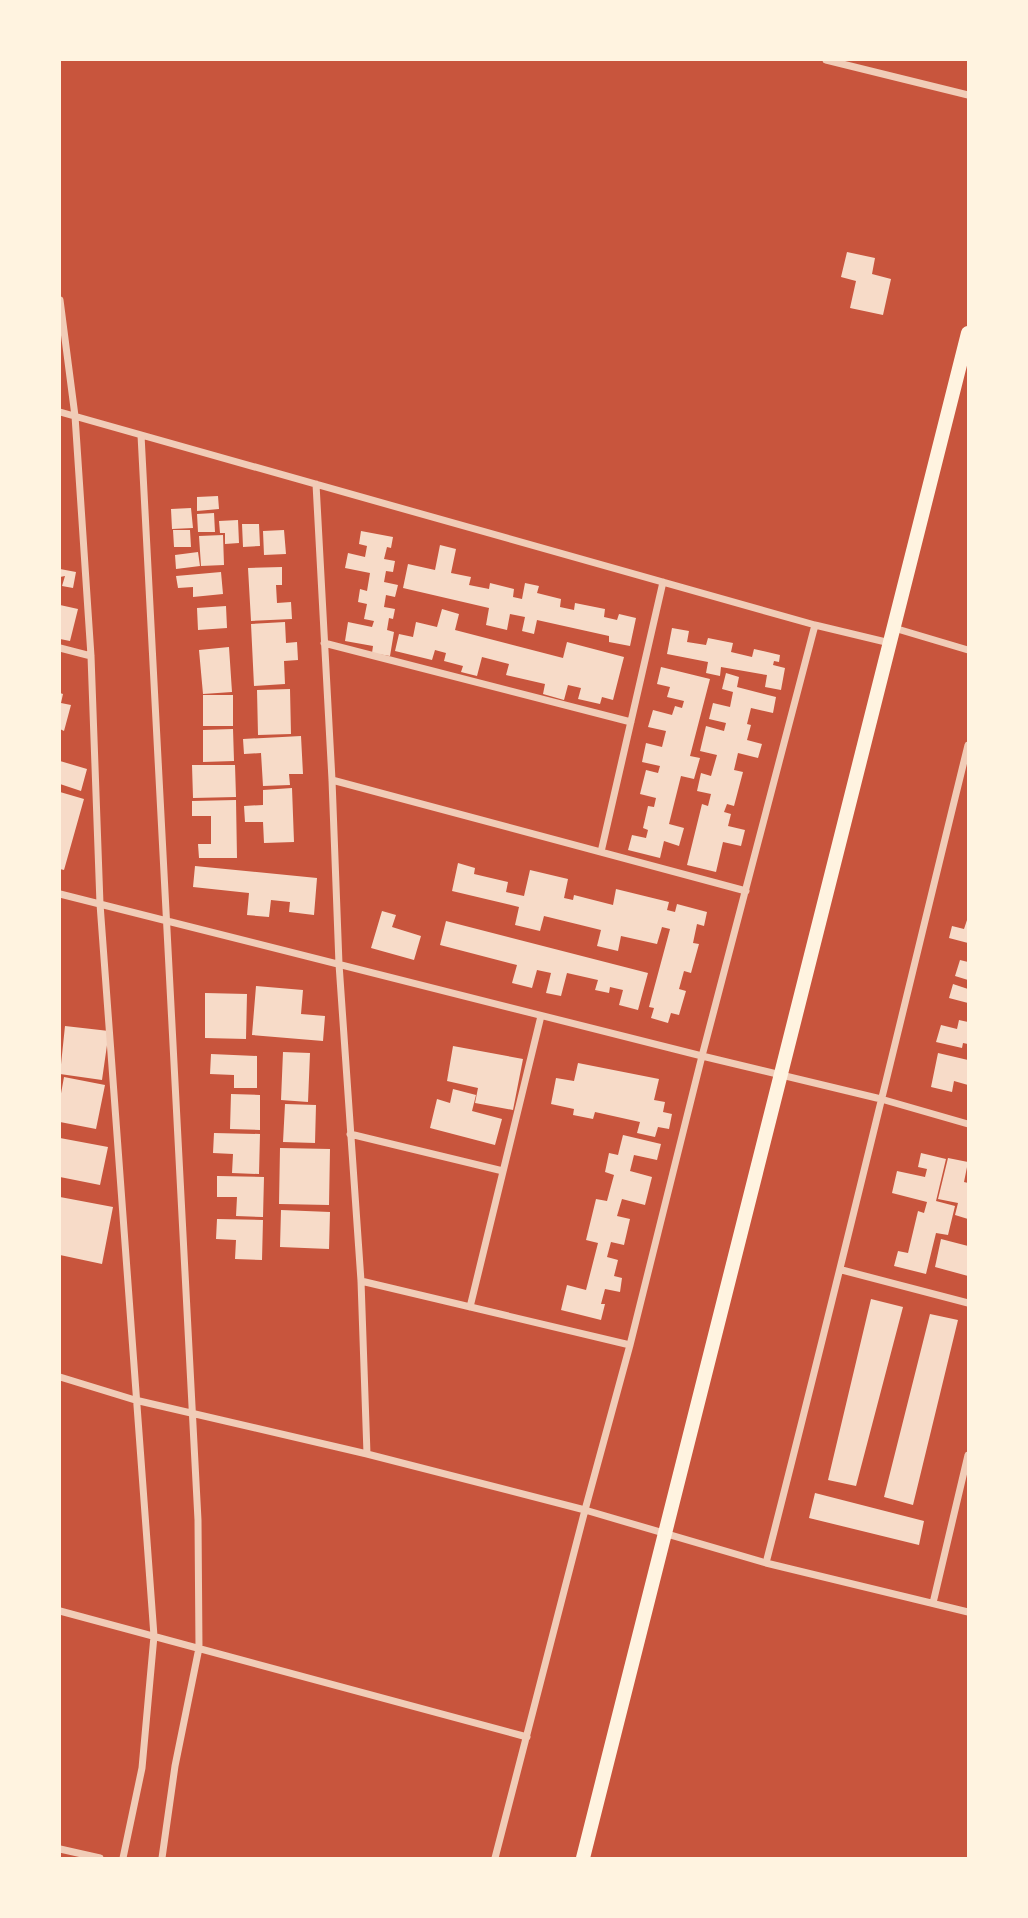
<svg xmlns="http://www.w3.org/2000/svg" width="1028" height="1918" font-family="'DejaVu Sans',sans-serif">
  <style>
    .building { fill: #f7dbc8 }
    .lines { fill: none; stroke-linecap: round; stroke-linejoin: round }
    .minor { stroke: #f1ccb7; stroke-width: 7 }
    .secondary { stroke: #fff3e0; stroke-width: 14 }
  </style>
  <rect width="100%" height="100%" fill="#c8553d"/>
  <path class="building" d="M847,252L875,258L872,274L891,279L883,315L850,308L856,281L841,277Z
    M218,496L219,509L197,511V497Z
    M191,508L193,528L172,529L171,509Z
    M214,513L215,532H198L197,514Z
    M238,520L239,543L225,544V533H220L219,521Z
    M242,524H259L260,546L243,547Z
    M173,530H190L191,547H174Z
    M284,530L286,554L264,555L263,531Z
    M361,531L393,537L391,548L387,547L384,559L395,561L393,572L386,571L384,582L398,585L395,597L386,595L384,607L395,609L393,619L389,618L387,630L394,632L390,656L372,653L373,646L345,641L348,622L372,627L374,621L364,619L367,604L358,602L360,589L367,591L370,573L345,568L348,553L365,557L367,546L359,544Z
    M223,535L224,565L201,566L199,536Z
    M440,545L456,549L451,573L471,577L469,585L489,589L490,583L514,589L513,597L522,599L525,583L539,586L537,593L561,599L560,607L574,610L575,603L605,609L604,617L617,620L619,614L636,618L630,646L609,642V636L537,620L534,634L522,631L525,617L510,614L507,630L486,625L489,608L403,588L408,564L435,570Z
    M198,552L200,566L176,569L175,555Z
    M282,567V585H276L277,603L291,602L292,619L251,621L248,568Z
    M60,569L76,572L73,588L62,586L65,576L60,577Z
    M221,572L223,594L193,597V587L178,588L176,576Z
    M60,605L78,609L70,641L60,639Z
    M226,606L227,628L198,630L197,608Z
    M442,609L459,614L455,630L563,658L567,642L624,657L613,700L602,697L600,704L578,699L581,688L568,685L564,700L543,694L545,684L506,675L509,664L482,657L477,676L461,672L463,666L444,661L446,653L435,650L432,660L395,651L399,634L413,637L416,622L437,627Z
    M285,622L286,643L297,642L298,660L284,661L285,684L254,686L251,624Z
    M672,628L689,631L687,642L706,645L708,638L733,643L731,652L752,657L754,649L780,655L779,662L774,661L773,665L785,668L781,690L765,687L767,675L721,667L720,676L706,673L708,662L667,654Z
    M229,647L232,692L203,694L199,650Z
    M661,667L710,679L690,756L700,758L694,779L681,776L669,824L684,828L679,846L664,841L660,858L628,850L632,835L646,838L648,830L643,828L648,806L654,807L656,798L640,794L646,770L658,773L660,766L642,762L646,743L662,747L666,731L648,727L653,710L672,715L675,706L682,708L684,701L667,697L670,687L657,684Z
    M726,673L739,677L737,687L776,697L773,713L751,708L747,724L751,725L747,740L762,744L758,758L738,753L734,770L743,772L734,806L727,804L724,812L731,814L728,826L745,830L741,846L723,842L716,872L687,865L702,804L708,806L711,794L697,791L701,773L711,776L717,755L700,751L706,726L724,731L726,723L709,719L713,703L730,707L733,692L722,689Z
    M290,689L291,734L258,735L257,690Z
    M60,693L63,694L61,703L71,705L64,731L60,729Z
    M203,695H233V726H203Z
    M233,729L234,761L203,762V730Z
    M301,736L303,774H289L290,785L263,786L261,753L244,754L243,739Z
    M60,761L87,769L81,791L60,784Z
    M192,765H235L236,797L193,798Z
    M292,788L294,842L264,843L263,822H245L244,806L263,805V790Z
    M60,792L84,799L64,870L60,869Z
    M236,800L237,858H199L198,844H211V816H192V801Z
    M458,863L475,868L474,874L508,882L506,892L524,896L530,870L568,879L564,898L573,900L574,895L613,905L616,889L669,902L667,910L675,912L677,904L707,912L704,926L697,924L693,943L699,944L691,973L684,971L679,989L686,991L679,1015L671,1013L668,1023L651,1018L654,1008L649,1007L670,929L662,927L657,944L621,936L618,951L597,946L601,930L544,916L540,931L515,925L519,907L452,891Z
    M195,866L317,878L314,915L289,912L290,902L271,900L269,917L247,915L249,893L193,887Z
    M382,911L396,915L392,927L421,936L414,960L371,948Z
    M968,917V943L949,938L952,926L964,929Z
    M446,921L648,973L638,1010L619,1005L623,990L610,987L609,993L595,990L598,980L567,973L561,996L546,993L551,973L537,970L532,988L512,983L517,965L440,945Z
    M960,960L968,962V980L955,976Z
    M953,984L968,989V1003L949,998Z
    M256,986L303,990L301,1014L325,1016L323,1041L252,1035Z
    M205,993L247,994L246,1039L205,1038Z
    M959,1020L968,1022V1044L963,1043L962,1048L936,1042L941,1025L957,1029Z
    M65,1026L109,1031L102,1080L60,1074Z
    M453,1046L523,1059L513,1110L475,1103L478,1088L447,1081Z
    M283,1052L310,1053L308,1102L281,1100Z
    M938,1053L968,1060V1085L954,1081L952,1092L931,1087Z
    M211,1054L257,1056V1088H234V1075L210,1074Z
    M578,1063L659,1079L654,1100L665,1102L663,1112L672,1114L669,1129L658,1127L655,1137L637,1133L640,1122L595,1112L593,1119L573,1115L574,1109L551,1104L556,1078L574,1081Z
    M64,1077L105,1085L96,1129L60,1122V1099Z
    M453,1089L476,1095L472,1111L502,1119L495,1145L430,1128L437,1099L450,1103Z
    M231,1094L260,1095V1130L230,1129Z
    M285,1104L316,1105L315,1143L283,1142Z
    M214,1133L260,1134L259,1174L232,1173L233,1154L213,1153Z
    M623,1135L661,1144L657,1160L634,1155L630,1171L652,1177L645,1205L622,1199L617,1216L630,1219L624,1245L611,1242L607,1257L618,1260L614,1276L622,1278L620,1292L605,1289L601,1304H605L601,1320L561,1310L567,1285L586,1290L598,1243L586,1240L596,1199L607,1201L614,1175L605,1172L609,1153L618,1155Z
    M60,1138L108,1147L100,1185L60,1177Z
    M280,1148L330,1149L329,1205L279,1204Z
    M921,1153L946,1159L936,1201L955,1206L948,1235L936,1233L926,1274L894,1266L898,1251L908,1253L918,1211L924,1213L927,1202L892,1193L897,1171L925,1177L927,1169L918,1167Z
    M948,1158L968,1162L964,1182L968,1183V1219L955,1215L958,1203L938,1199Z
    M217,1176L264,1177L263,1217L236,1216L237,1197H217Z
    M60,1197L113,1207L102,1264L60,1255Z
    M281,1210L330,1212L329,1249L280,1247Z
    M217,1219L263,1220L262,1260L235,1259L236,1240L216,1239Z
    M941,1239L968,1246V1276L935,1267Z
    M871,1299L903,1307L856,1486L828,1480Z
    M930,1314L958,1320L913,1505L884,1497Z
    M815,1493L924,1521L919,1545L809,1518Z"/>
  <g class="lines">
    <path class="minor" d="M826,60L968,95
      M60,300L75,416L91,656L100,904L154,1636L142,1768L123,1858
      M60,412L815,625L890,643
      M141,435L198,1520L199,1648L175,1766L162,1858
      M316,484L332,780L339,964L361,1281L367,1454
      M894,628L968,650
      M324,643L631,722
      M60,648L91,656
      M332,780L746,891
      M601,852L663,582
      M60,894L702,1056L881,1099L968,1124
      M350,1134L503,1171
      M842,1270L968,1303
      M361,1281L630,1345
      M470,1307L541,1016
      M60,1377L135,1400L367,1454L585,1510L766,1563L968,1612
      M766,1563C836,1291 901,1018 968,745
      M933,1603L968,1455
      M60,1611L527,1737
      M60,1849L100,1858
      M495,1858L585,1510L630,1345L702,1056L815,625"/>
    <path class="secondary" d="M583,1858L968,333"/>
  </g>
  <rect width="1028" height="1918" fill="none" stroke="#fff3e0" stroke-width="122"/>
</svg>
